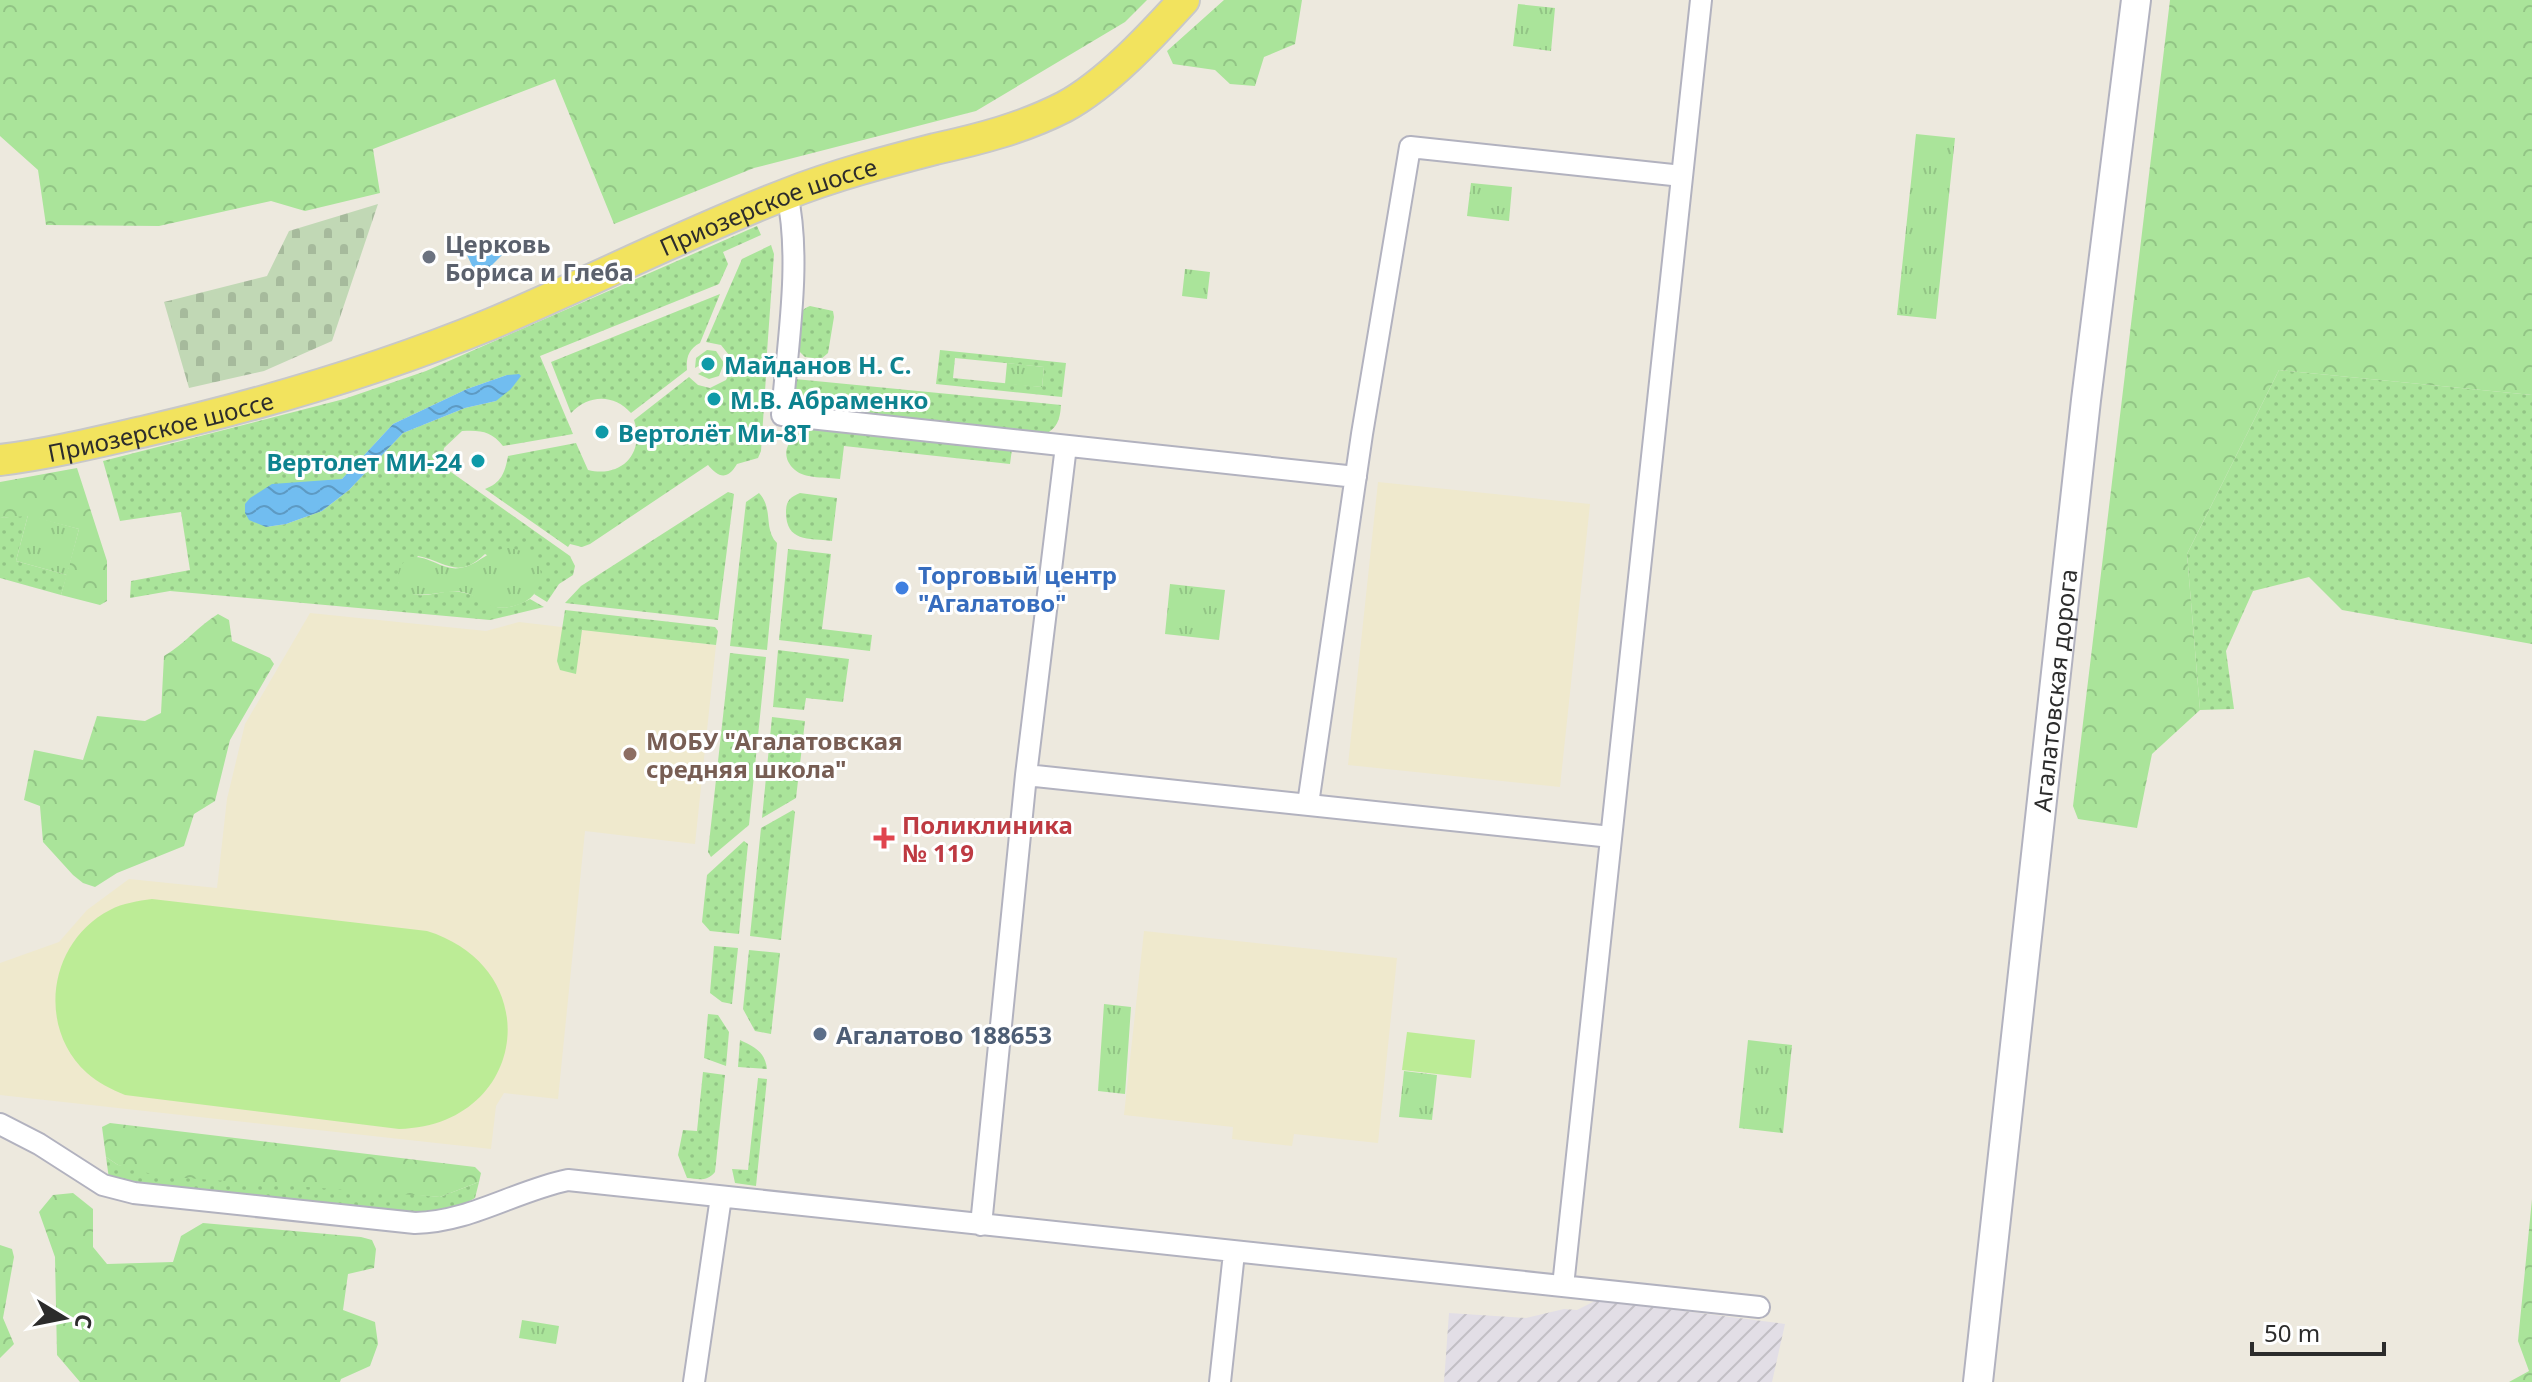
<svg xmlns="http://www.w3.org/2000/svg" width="2532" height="1382" font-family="'Noto Sans',sans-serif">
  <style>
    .industrial { fill: url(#industrial-furrows) }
    .education { fill: #efe9cd }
    .grass { fill: url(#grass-dots); fill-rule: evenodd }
    .forest { fill: url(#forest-crowns) }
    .cemetery { fill: url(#cemetery-stones) }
    .park { fill: url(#park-tufts) }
    .pitch { fill: #bcec96 }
    .water { fill: url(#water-waves) }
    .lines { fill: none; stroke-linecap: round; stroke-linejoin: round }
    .minor-casing { stroke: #b2b2bf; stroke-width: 24 }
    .secondary-casing { stroke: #b2b2bf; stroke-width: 32 }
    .primary-casing { stroke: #c8c8c8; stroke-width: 34 }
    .minor { stroke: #fff; stroke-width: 20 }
    .secondary { stroke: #fff; stroke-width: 28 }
    .primary { stroke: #f2e35e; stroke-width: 30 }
    .worship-dot { fill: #6b7280; stroke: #fff; stroke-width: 3 }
    .culture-dot { fill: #0f9aa8; stroke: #fff; stroke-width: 3 }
    .shop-dot { fill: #3f7fe0; stroke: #fff; stroke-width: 3 }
    .education-dot { fill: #8d6e63; stroke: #fff; stroke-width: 3 }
    .health-dot { fill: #e0444e; stroke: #fff; stroke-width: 3 }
    .service-dot { fill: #5c6f8a; stroke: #fff; stroke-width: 3 }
    .labels { text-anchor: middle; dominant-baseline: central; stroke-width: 6; stroke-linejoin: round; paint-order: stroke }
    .street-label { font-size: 24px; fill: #2c2c2c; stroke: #fff }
    .worship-label { font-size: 24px; font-weight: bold; fill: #5b616d; stroke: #fff; text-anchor: start }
    .culture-label { font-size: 24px; font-weight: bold; fill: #0d838f; stroke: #fff; text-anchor: start }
    .shop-label { font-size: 24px; font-weight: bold; fill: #366cbe; stroke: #fff; text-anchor: start }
    .education-label { font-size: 24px; font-weight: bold; fill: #785e54; stroke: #fff; text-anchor: start }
    .health-label { font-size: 24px; font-weight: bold; fill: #be3a42; stroke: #fff; text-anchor: start }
    .service-label { font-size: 24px; font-weight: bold; fill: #4e5e75; stroke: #fff; text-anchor: start }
  </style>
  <defs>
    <pattern id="industrial-furrows" width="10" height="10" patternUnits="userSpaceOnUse" patternTransform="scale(2)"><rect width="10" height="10" fill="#e2dee6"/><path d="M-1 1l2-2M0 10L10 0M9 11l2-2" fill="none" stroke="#c2bfc5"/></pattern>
    <pattern id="grass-dots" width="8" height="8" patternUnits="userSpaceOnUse" patternTransform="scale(2)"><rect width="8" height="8" fill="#aae49a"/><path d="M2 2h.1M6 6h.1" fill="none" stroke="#92c485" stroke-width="1.8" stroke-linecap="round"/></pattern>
    <pattern id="forest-crowns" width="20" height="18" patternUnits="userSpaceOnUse" patternTransform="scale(2)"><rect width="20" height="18" fill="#aae49a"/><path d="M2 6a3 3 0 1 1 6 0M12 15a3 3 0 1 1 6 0" fill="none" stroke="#92c485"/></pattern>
    <pattern id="cemetery-stones" width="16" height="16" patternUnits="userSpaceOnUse" patternTransform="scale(2)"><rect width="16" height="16" fill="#c1d8b5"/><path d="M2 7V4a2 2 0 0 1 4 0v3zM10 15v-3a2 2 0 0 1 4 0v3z" fill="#a6ba9c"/></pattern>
    <pattern id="park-tufts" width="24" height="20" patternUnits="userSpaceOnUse" patternTransform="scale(2)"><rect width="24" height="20" fill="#aae49a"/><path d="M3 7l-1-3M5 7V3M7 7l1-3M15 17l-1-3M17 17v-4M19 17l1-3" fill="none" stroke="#92c485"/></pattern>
    <pattern id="water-waves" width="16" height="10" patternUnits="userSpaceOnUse" patternTransform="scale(2)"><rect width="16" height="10" fill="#71bdf0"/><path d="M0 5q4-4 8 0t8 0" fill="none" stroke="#5d9ac3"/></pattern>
  </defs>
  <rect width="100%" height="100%" fill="#ede9de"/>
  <path class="industrial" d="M1597,1300L1785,1324L1772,1382H1444L1449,1313L1526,1318L1564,1309L1577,1310Z"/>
  <path class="education" d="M1378,482L1590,504L1560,787L1348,765Z
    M310,613L486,631L519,622L716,645L695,844L585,831L558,1099L504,1093L496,1106L491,1149L0,1095V963L59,942L87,910L129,879L217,888L227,799L245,724Z
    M1144,931L1397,958L1378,1143L1294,1134L1292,1146L1232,1139L1233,1127L1124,1115Z"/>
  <path class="grass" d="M757,226L761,235L723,252L728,264L719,284L540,356L573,434L503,446C491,431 481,430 462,431L444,448L441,465L570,556L575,566L573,575L559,584L547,602L534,594L539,584L485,554C458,580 447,562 418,556L398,582C413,607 437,588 460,592C493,597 489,620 530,599L544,607L490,620L170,591L130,598L131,581L190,570L181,512L120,521L103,461L344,399L426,371ZM507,375L496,401L465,408L403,433L349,490L322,511L286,524L266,527L332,480L342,479L393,424L467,389Z
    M771,245L774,254L766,366L733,360L721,345L706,342L742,259Z
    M720,294L700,343C688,349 686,359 687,370L631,413C614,394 589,394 571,413L551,362Z
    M810,306L833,311L834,317L828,353L821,359L805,357L795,347C797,331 793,312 810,306Z
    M707,350L716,351L724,363L719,376L709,379L698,374L712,366L709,360L695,368L696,358Z
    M940,350L1066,363L1062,397L936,384ZM955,358L1044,367L1042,387L953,378Z
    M731,370L766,376L761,451L758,458L737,464C727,481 718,477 708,465L590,544L582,547L570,544L568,547L485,489C501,483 505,473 508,456L576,443L588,470C622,478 645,453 634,420L689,377L698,385L710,388L726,380Z
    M2279,370L2532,395V644L2342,610L2309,577L2253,591L2226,651L2234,709L2200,710L2187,554Z
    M795,379L1061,405C1060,420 1057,430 1042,435L803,409L793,396Z
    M812,427L1012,449L1010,464L844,446L840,479C827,477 805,479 795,470C775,452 793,433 812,427Z
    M728,492L734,494L718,620L565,603L581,586Z
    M759,493C774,509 763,529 777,543L767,650L730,646L746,502Z
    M800,493L837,498L832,541C808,538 786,542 786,512C786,501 790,497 800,493Z
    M28,515L16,561L67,575L61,595L0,578V518Z
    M788,549L831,554L822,629L872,635L870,651L779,640Z
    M565,610L715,627L718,631L716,645L582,630L576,674L560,670L557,661Z
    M778,650L849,659L843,702L806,698L804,710L773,707Z
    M730,653L766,657L749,825L711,857L708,852Z
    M772,717L805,721L796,798L762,818Z
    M793,810L795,812L781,940L750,936L761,828Z
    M744,841L748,844L739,934L710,931L702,922L707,875Z
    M714,946L738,948L732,1004L722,1002L710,993Z
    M749,950L780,953L771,1034L755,1031L743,1009Z
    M708,1014L718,1015L729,1032L726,1066L704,1058Z
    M740,1040C755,1047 765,1052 767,1069L738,1067Z
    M703,1072L725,1075L715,1172C707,1182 698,1179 687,1178L678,1155L683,1130L697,1131Z
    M758,1078L767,1079L756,1186L735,1183L732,1169L748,1170Z
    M106,1157L118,1165L440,1197L479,1182L475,1198L455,1209L427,1216L133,1186L109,1179Z"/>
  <path class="forest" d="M0,0H1147L1125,22L976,111L754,168L614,224L555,79L373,149L380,193L305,211L271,201L159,226L46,225L38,170L0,136Z
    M1224,0H1302L1295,44L1264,57L1255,86L1230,84L1215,70L1173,64L1167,51Z
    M2170,0H2532V395L2279,370L2187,554L2200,710L2152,754L2137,828L2078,819L2073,806Z
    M77,468L107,561V601L100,605L61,595L79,529L28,516L0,518V482Z
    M218,614L229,620L232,641L270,658L274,664L230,740L215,801L194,814L184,846L117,873L95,887L83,883L73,875L43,842L40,806L24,800L34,750L83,760L97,716L145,721L161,713L164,656C186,643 197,627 218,614Z
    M110,1123L475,1167L481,1173L479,1182L440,1197L159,1176L118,1165L106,1157L102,1127Z
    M73,1193L93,1209V1247L107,1264L173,1262L181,1236L203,1223L361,1237L372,1240L376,1249L374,1268L348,1274L343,1310L375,1322L378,1344L370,1366L341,1379L340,1382H80L57,1355L55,1257L39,1212L53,1195Z
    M2532,1199V1382H2509L2529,1371L2518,1341Z
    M0,1245L12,1249L14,1257L3,1318L14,1344L0,1358Z"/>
  <path class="cemetery" d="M378,204L332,341L264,371L189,388L164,302L267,276L289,231Z"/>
  <path class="park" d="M1518,4L1555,8L1551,51L1513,46Z
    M1916,134L1955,138L1936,319L1897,315Z
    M1471,183L1512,187L1509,221L1467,216Z
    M1185,269L1210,272L1207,299L1182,296Z
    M1007,363L1044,367L1042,387L1005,384Z
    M28,515L79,529L67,575L16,561Z
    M508,548C553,553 549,598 514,606C486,613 484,597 462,592C442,588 386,612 400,566L409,557C430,555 442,571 460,568C479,565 485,551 508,548Z
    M1170,584L1225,590L1219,640L1165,634Z
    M1104,1004L1131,1007L1125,1094L1098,1091Z
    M1748,1040L1792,1045L1783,1133L1739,1128Z
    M1404,1071L1437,1075L1432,1120L1399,1117Z
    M522,1320L559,1326L556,1344L519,1338Z"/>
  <path class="pitch" d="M152,899L427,931C549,969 527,1126 399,1129L125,1095C111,1089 98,1083 87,1073C36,1027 49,941 110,910C123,903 138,901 152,899Z
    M1407,1032L1475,1040L1471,1078L1402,1070Z"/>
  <path class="water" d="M498,239L507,243L502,255L484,273L475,272L467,255L468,246L481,247Z
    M519,374L521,376L511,389L496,401L465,408L403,433L349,490L322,511L286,524L266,527L249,520L245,513V504L250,498L272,484L342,479L393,424L467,389L507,375Z"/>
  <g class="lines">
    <defs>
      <path id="minor" d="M787,194C802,260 787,347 782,415L1356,477
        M1026,775L1611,837
        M1308,804L1362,434L1410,147L1682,176
        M0,1124L39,1144L103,1185L134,1193L415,1223C470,1222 515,1191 568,1180L1759,1307
        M981,1225L1026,775L1066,446
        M1563,1286L1701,0
        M694,1382L721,1197
        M1220,1382L1234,1253"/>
      <g id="secondary">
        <path id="s1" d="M1978,1382L2086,400L2136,0"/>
      </g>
      <g id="primary">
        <path id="s2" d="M0,460C49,454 98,442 146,431C263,404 379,370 491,324C590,282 686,233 787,194C835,175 885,162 935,149C980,139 1023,128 1064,107C1107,84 1151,36 1184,0"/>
      </g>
    </defs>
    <use href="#minor" class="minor-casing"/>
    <use href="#secondary" class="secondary-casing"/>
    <use href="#primary" class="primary-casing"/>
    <use href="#minor" class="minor"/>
    <use href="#secondary" class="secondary"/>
    <use href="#primary" class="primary"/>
  </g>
  <circle class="worship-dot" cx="429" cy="257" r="8"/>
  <g class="culture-dot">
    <circle cx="708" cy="364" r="8"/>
    <circle cx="714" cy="399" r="8"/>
    <circle cx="602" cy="432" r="8"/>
    <circle cx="478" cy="461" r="8"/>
  </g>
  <circle class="shop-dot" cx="902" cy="588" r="8"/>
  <circle class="education-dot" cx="630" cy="754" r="8"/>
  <path class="health-dot" d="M880 826h8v8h8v8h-8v8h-8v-8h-8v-8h8z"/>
  <circle class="service-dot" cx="820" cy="1034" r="8"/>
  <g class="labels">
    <g class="street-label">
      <text stroke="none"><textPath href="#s2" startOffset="812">Приозерское шоссе</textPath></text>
      <text stroke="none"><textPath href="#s2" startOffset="164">Приозерское шоссе</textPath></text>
      <text stroke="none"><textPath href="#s1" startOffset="696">Агалатовская дорога</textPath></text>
    </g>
    <g class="worship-label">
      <text x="445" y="243">Церковь<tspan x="445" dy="28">Бориса и Глеба</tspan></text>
    </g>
    <g class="culture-label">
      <text x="724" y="364">Майданов Н. С.</text>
      <text x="730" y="399">М.В. Абраменко</text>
      <text x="618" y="432">Вертолёт Ми-8Т</text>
      <text x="462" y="461" text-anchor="end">Вертолет МИ-24</text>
    </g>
    <g class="shop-label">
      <text x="918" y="574">Торговый центр<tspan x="918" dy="28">"Агалатово"</tspan></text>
    </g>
    <g class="education-label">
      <text x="646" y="740">МОБУ "Агалатовская<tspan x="646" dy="28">средняя школа"</tspan></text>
    </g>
    <g class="health-label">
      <text x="902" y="824">Поликлиника<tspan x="902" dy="28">№ 119</tspan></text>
    </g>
    <g class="service-label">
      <text x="836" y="1034">Агалатово 188653</text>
    </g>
  </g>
  <g transform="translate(64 1318) rotate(100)" stroke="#ffffff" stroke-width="6" paint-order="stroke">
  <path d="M0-6L14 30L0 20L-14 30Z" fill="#2c2c2c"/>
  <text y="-12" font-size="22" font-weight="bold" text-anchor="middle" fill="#2c2c2c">С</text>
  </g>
  <path d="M2252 1342v12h132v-12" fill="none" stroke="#2c2c2c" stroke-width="4"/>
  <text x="2264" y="1342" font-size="24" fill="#2c2c2c" stroke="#ffffff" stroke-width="6" paint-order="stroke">50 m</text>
</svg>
